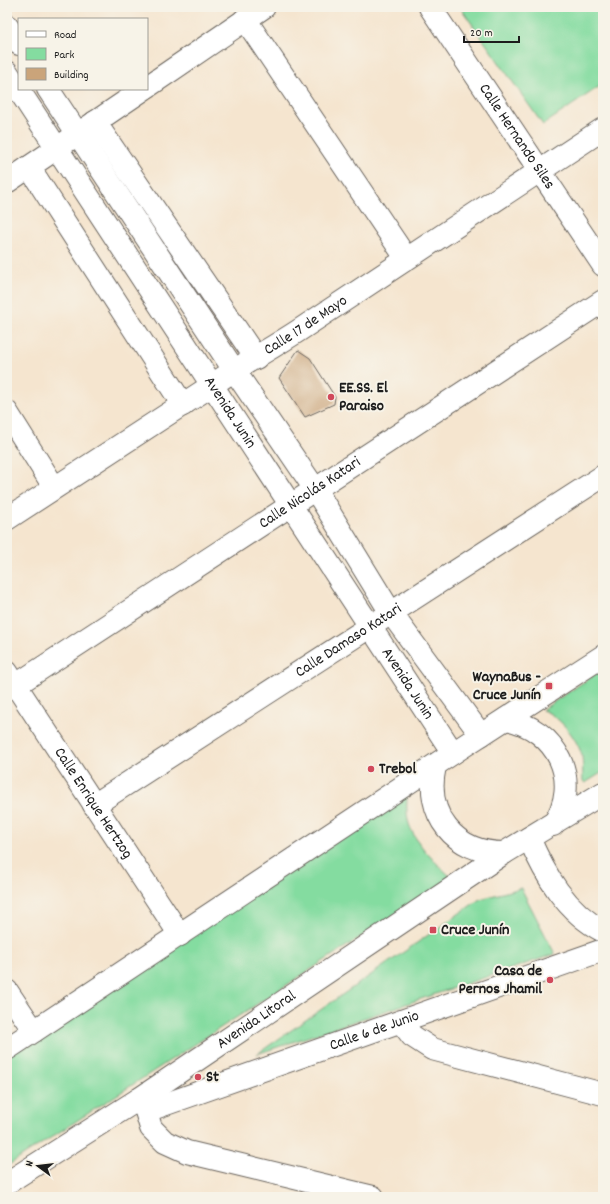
<svg xmlns="http://www.w3.org/2000/svg" width="610" height="1204" font-family="Dekko,sans-serif">
  <style>
    .green { fill: #84dca0; stroke: #507c5e }
    .building { fill: #caa47a }
    .lines { fill: none; stroke-linecap: round; stroke-linejoin: round }
    .minor-casing { stroke: #68625b; stroke-width: 24 }
    .major-casing { stroke: #68625b; stroke-width: 24 }
    .minor { stroke: #fff; stroke-width: 22 }
    .major { stroke: #fff; stroke-width: 22 }
    .poi-dot { fill: #d1495b; stroke: #f7f3e8; stroke-width: 1.5 }
    .labels { text-anchor: middle; dominant-baseline: central; stroke-width: 4; stroke-linejoin: round; paint-order: stroke }
    .street-label { font-size: 16px; fill: #1c1c1c; stroke: #f7f3e8 }
    .poi-label { font-size: 16px; font-weight: bold; fill: #1c1c1c; stroke: #f7f3e8; text-anchor: start }
  </style>
  <rect width="100%" height="100%" fill="#f7f3e8"/>
  <filter id="ink" filterUnits="userSpaceOnUse"><feTurbulence type="fractalNoise" baseFrequency=".025" numOctaves="2"/><feDisplacementMap in="SourceGraphic" scale="8" xChannelSelector="R" yChannelSelector="G"/><feConvolveMatrix kernelMatrix="1 2 1 2 8 2 1 2 1" color-interpolation-filters="sRGB"/></filter>
  <filter id="wash" filterUnits="userSpaceOnUse"><feTurbulence type="fractalNoise" baseFrequency=".012" numOctaves="4" result="noise"/><feDisplacementMap in="SourceGraphic" scale="16" xChannelSelector="R" yChannelSelector="G"/><feGaussianBlur stdDeviation="0.9" result="paint"/><feColorMatrix in="noise" values="0 0 0 0 0 0 0 0 0 0 0 0 0 0 0 0 0 1.4 0 .05"/><feComposite in="paint" operator="in"/></filter>
  <g filter="url(#wash)">
    <rect width="100%" height="100%" fill="#f5e5cf"/>
    <path class="green" d="M460,7H603V84L543,125Z
      M603,669V772L585,783L583,781C582,772 584,758 580,750C574,735 558,715 542,710Z
      M407,792C407,801 406,811 408,820C412,841 437,864 452,878L7,1166V1056Z
      M521,888L555,954L257,1054L480,899Z"/>
    <g id="blocks">
      <path class="building" d="M298,350L310,358L335,397L334,404L305,417L279,378Z"/>
    </g>
  </g>
  <g filter="url(#ink)">
    <use href="#blocks" fill-opacity="0" stroke="#68625b" stroke-width="1"/>
    <g class="lines">
      <defs>
        <g id="minor">
          <path id="s1" d="M430,7L603,265"/>
          <path d="M245,19L406,258"/>
          <path d="M7,26L19,44"/>
          <path id="s2" d="M7,72L453,753"/>
          <path d="M147,87L264,7"/>
          <path d="M48,89L234,370L315,489L391,613L481,735"/>
          <path d="M95,122L256,358"/>
          <path d="M29,167L183,405"/>
          <path d="M7,182L144,89"/>
          <path d="M7,412L54,487"/>
          <path id="s3" d="M7,519L211,386C239,366 269,350 298,331C399,263 501,196 603,129"/>
          <path id="s4" d="M7,672L180,935"/>
          <path id="s5" d="M16,685L603,301"/>
          <path id="s6" d="M94,805L603,476"/>
          <path d="M529,838C545,875 566,912 603,931"/>
          <path d="M7,991L34,1031"/>
          <path d="M402,1023L412,1036L432,1049L603,1094"/>
          <path d="M139,1099L146,1111L151,1128L165,1142L187,1152L373,1197"/>
          <path id="s7" d="M146,1111L603,950"/>
        </g>
        <g id="major">
          <path d="M506,719C557,729 583,781 553,825"/>
          <path d="M435,766C424,814 454,853 504,853"/>
          <path d="M7,1049L453,753L603,656"/>
          <path id="s8" d="M7,1183L139,1099L504,853L603,793"/>
        </g>
      </defs>
      <use href="#minor" class="minor-casing"/>
      <use href="#major" class="major-casing"/>
      <use href="#minor" class="minor"/>
      <use href="#major" class="major"/>
    </g>
  </g>
  <g class="poi-dot">
    <circle cx="331" cy="397" r="4"/>
    <rect x="545" y="682" width="8" height="8" rx="2"/>
    <circle cx="371" cy="769" r="4"/>
    <rect x="429" y="926" width="8" height="8" rx="2"/>
    <circle cx="550" cy="980" r="4"/>
    <circle cx="198" cy="1077" r="4"/>
  </g>
  <g class="labels">
    <g class="street-label">
      <text stroke="none"><textPath href="#s1" startOffset="156">Calle Hernando Siles</textPath></text>
      <text stroke="none"><textPath href="#s3" startOffset="356">Calle 17 de Mayo</textPath></text>
      <text stroke="none"><textPath href="#s2" startOffset="407">Avenida Junin</textPath></text>
      <text stroke="none"><textPath href="#s5" startOffset="351">Calle Nicolás Katari</textPath></text>
      <text stroke="none"><textPath href="#s6" startOffset="303">Calle Damaso Katari</textPath></text>
      <text stroke="none"><textPath href="#s2" startOffset="731">Avenida Junin</textPath></text>
      <text stroke="none"><textPath href="#s4" startOffset="157">Calle Enrique Hertzog</textPath></text>
      <text stroke="none"><textPath href="#s8" startOffset="298">Avenida Litoral</textPath></text>
      <text stroke="none"><textPath href="#s7" startOffset="242">Calle 6 de Junio</textPath></text>
    </g>
    <g class="poi-label">
      <text x="339" y="388">EE.SS. El<tspan x="339" dy="18">Paraiso</tspan></text>
      <text x="541" y="677" text-anchor="end">WaynaBus -<tspan x="541" dy="18">Cruce Junín</tspan></text>
      <text x="379" y="769">Trebol</text>
      <text x="441" y="930">Cruce Junín</text>
      <text x="542" y="971" text-anchor="end">Casa de<tspan x="542" dy="18">Pernos Jhamil</tspan></text>
      <text x="206" y="1077">St</text>
    </g>
  </g>
  <rect width="610" height="1204" fill="none" stroke="#f7f3e8" stroke-width="24"/>
  <rect x="18" y="18" width="130" height="72" fill="#f7f3e8" stroke="#9f9d96"/>
  <rect x="26" y="31" width="20" height="6" fill="#ffffff" stroke="#9f9d96"/>
  <text x="54" y="38" font-size="12" fill="#1c1c1c">Road</text>
  <rect x="26" y="48" width="20" height="12" fill="#84dca0" stroke="#9f9d96"/>
  <text x="54" y="58" font-size="12" fill="#1c1c1c">Park</text>
  <rect x="26" y="68" width="20" height="12" fill="#caa47a" stroke="#9f9d96"/>
  <text x="54" y="78" font-size="12" fill="#1c1c1c">Building</text>
  <g transform="translate(38 1166) rotate(285)" stroke="#f7f3e8" stroke-width="3" paint-order="stroke">
  <path d="M0-3L7 15L0 10L-7 15Z" fill="#1c1c1c"/>
  <text y="-6" font-size="11" font-weight="bold" text-anchor="middle" fill="#1c1c1c">N</text>
  </g>
  <path d="M464 36v6h55v-6" fill="none" stroke="#1c1c1c" stroke-width="2"/>
  <text x="470" y="36" font-size="12" fill="#1c1c1c" stroke="#f7f3e8" stroke-width="3" paint-order="stroke">20 m</text>
</svg>
